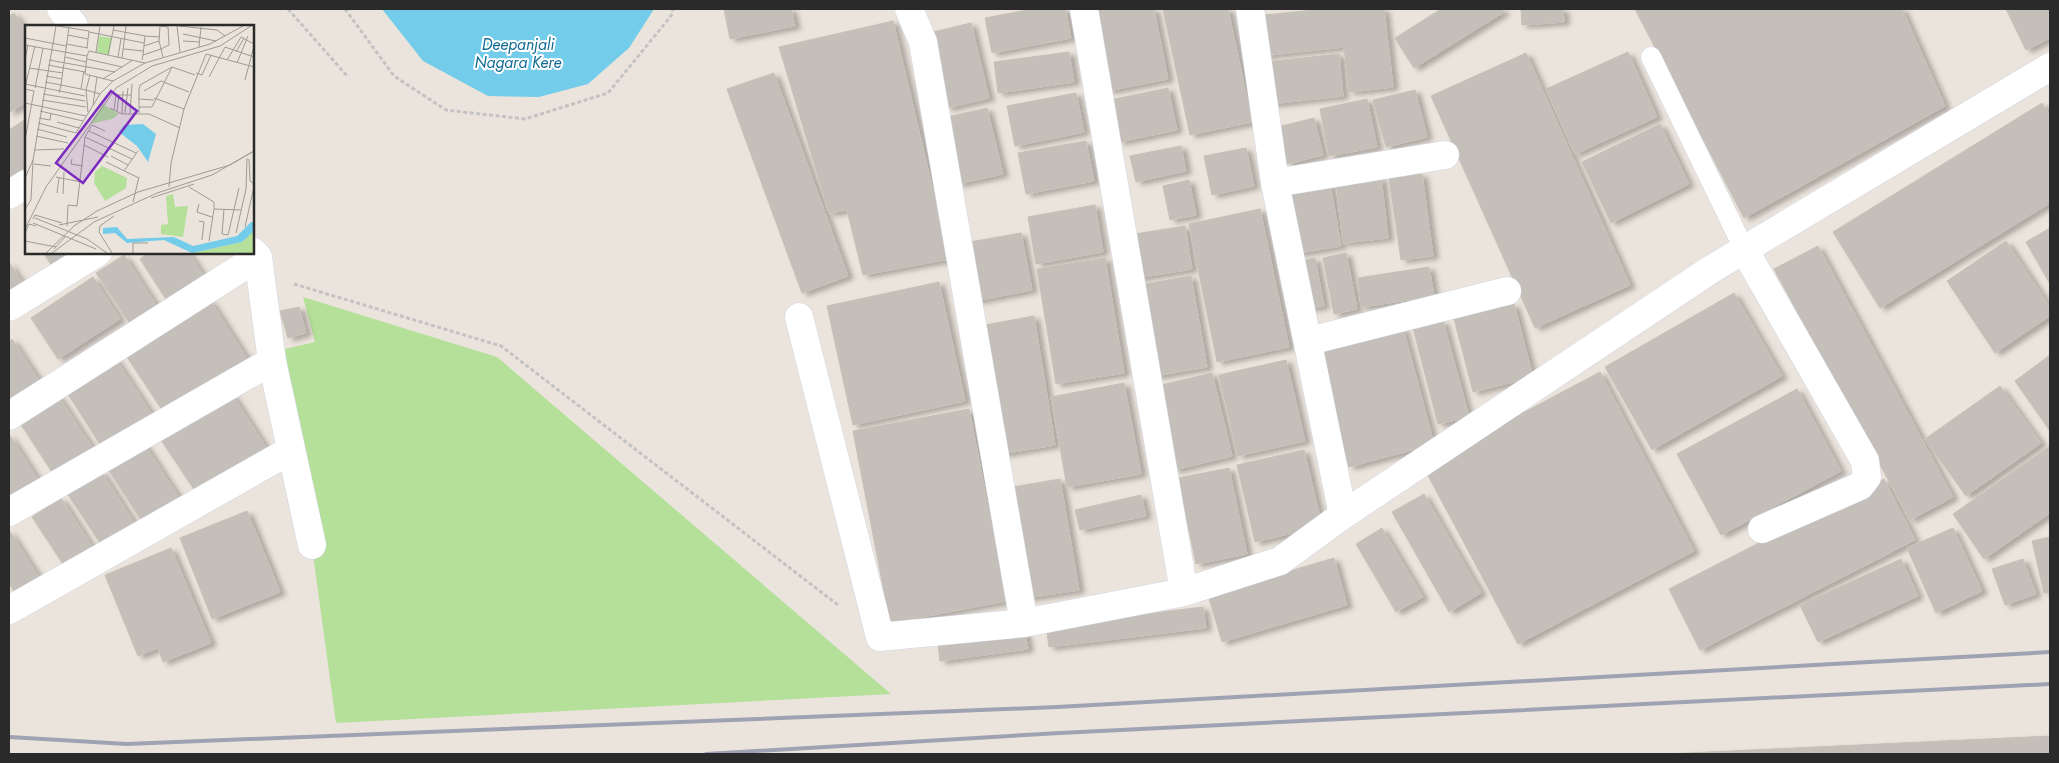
<svg xmlns="http://www.w3.org/2000/svg" width="2059" height="763" font-family="Jost,sans-serif">
  <style>
    .green { fill: #b4e09a }
    .water { fill: #73ccea }
    .building { fill: #c4bfb8; stroke: #c6c0b6; filter: url(#shadow) }
    .lines { fill: none; stroke-linecap: round; stroke-linejoin: round }
    .lane-casing { stroke: #d1d5e2; stroke-width: 21 }
    .street-casing { stroke: #d1d5e2; stroke-width: 29 }
    .path { stroke: #c3c3c3; stroke-width: 3; stroke-dasharray: 4 2.5; stroke-linecap: butt }
    .lane { stroke: #fff; stroke-width: 20 }
    .street { stroke: #fff; stroke-width: 28 }
    .rail { stroke: #9fa2b3; stroke-width: 4 }
    .labels { text-anchor: middle; dominant-baseline: central; stroke-width: 4; stroke-linejoin: round; paint-order: stroke }
    .water-label { font-size: 16px; font-style: italic; fill: #136b95; stroke: #fff }
    .inset-road { fill: none; stroke: #9e9a95; stroke-width: 1 }
    .view { fill: #7b2cbf; fill-opacity: 0.15; stroke: #7b2cbf; stroke-width: 2.5 }
    .inset-edge { fill: none; stroke: #2a2a2a; stroke-width: 2.5 }
  </style>
  <defs>
    <filter id="shadow"><feDropShadow dx="5.5" dy="3" stdDeviation="2.5" flood-color="#0004"/></filter>
  </defs>
  <rect width="100%" height="100%" fill="#ebe4dc"/>
  <path class="green" d="M303,297L497,357L891,694L336,723L285,349L315,342Z"/>
  <path class="water" d="M382,9H654L629,48L588,84L539,97L488,96L423,61Z"/>
  <path class="building" d="M724,9H791L795,26L730,39Z
    M1032,9H1065L1071,38L992,53L985,18Z
    M1090,9H1154L1168,79L1108,91Z
    M1163,9H1228L1252,122L1190,135Z
    M1324,9H1384L1393,87L1349,92L1344,47L1260,56L1255,16Z
    M1441,9H1502L1504,12L1414,68L1395,38Z
    M1521,9H1563L1564,22L1522,25Z
    M1635,9H1902L1945,106L1744,218Z
    M2006,9H2050V38L2026,50Z
    M14,13L26,31V102L9,113V16Z
    M893,21L949,259L863,275L847,210L829,213L779,47Z
    M971,23L989,98L947,108L929,33Z
    M1069,52L1074,82L998,93L994,62Z
    M1628,52L1657,117L1575,154L1546,89Z
    M1526,53L1630,285L1535,328L1431,96Z
    M1339,54L1343,96L1270,104L1265,62Z
    M774,73L848,276L802,293L727,89Z
    M1168,88L1177,130L1119,142L1110,100Z
    M1415,90L1427,137L1386,147L1373,100Z
    M1076,93L1084,132L1015,146L1007,106Z
    M1367,99L1377,147L1329,156L1320,109Z
    M2042,103L2050,116V203L1880,308L1833,232Z
    M987,108L1003,174L958,184L943,118Z
    M1314,118L1323,155L1287,164L1278,127Z
    M26,119V176L14,184L9,176V130Z
    M1660,124L1689,184L1611,223L1582,162Z
    M1086,141L1094,181L1026,194L1018,153Z
    M1181,146L1186,171L1136,182L1130,156Z
    M1246,148L1254,186L1212,195L1204,156Z
    M1422,174L1433,256L1401,260L1389,178Z
    M1381,177L1388,238L1343,243L1336,182Z
    M1189,180L1196,215L1170,220L1163,186Z
    M1330,183L1341,246L1293,254L1282,190Z
    M1095,205L1103,252L1036,264L1028,217Z
    M1260,209L1289,347L1217,362L1189,224Z
    M1185,226L1192,269L1137,278L1129,235Z
    M2050,228V284L2026,242Z
    M1021,233L1032,290L975,301L964,243Z
    M2006,241L2050,307V316L1995,353L1947,281Z
    M1818,246L1953,497L1910,520L1774,269Z
    M43,252H90L57,274Z
    M150,252H188L208,282L171,307L140,259Z
    M1346,253L1357,309L1334,314L1323,258Z
    M124,255L158,308L131,325L96,273Z
    M1105,258L1124,373L1056,384L1037,269Z
    M1315,258L1324,306L1305,309L1296,262Z
    M9,262L24,286L9,296Z
    M1429,267L1434,296L1361,307L1358,278Z
    M1191,276L1207,367L1155,376L1139,285Z
    M93,277L120,319L58,359L31,318Z
    M939,282L965,401L853,425L827,306Z
    M1734,293L1782,376L1652,450L1605,367Z
    M210,300L248,360L164,413L125,354Z
    M1514,304L1533,377L1473,392L1454,319Z
    M299,307L306,333L288,338L280,311Z
    M1034,316L1055,445L1001,454L980,326Z
    M1443,321L1469,417L1438,424L1413,328Z
    M1403,328L1434,444L1349,467L1317,351Z
    M12,339L45,389L9,409V342Z
    M2050,355V431L2015,381Z
    M115,358L153,416L103,449L66,391Z
    M1286,360L1305,441L1238,456L1219,375Z
    M1600,372L1694,551L1518,644L1423,466Z
    M1212,373L1232,456L1174,470L1153,387Z
    M1124,383L1141,474L1067,487L1051,397Z
    M2000,386L2041,443L1966,496L1925,439Z
    M1797,389L1841,471L1721,535L1677,454Z
    M57,394L94,450L54,475L18,420Z
    M232,394L267,449L197,494L161,440Z
    M969,409L1006,601L890,623L853,431Z
    M9,434L39,481L9,501Z
    M143,442L182,502L145,526L106,466Z
    M2050,446V513L1984,559L1953,514Z
    M1304,450L1322,526L1255,542L1237,465Z
    M1229,468L1247,554L1196,564L1178,478Z
    M101,471L137,527L104,549L67,493Z
    M1060,479L1079,590L1026,598L1007,488Z
    M1884,479L1915,540L1700,650L1669,589Z
    M1424,494L1481,593L1449,612L1392,512Z
    M1141,495L1146,516L1080,530L1075,510Z
    M61,498L93,548L65,567L32,517Z
    M247,511L280,592L212,619L180,538Z
    M1382,528L1423,597L1396,612L1356,544Z
    M1953,528L1982,591L1936,613L1907,548Z
    M9,530L42,582L18,598L9,583Z
    M2050,537V592L2044,593L2032,541Z
    M171,548L211,643L163,662L158,648L138,656L105,575Z
    M1334,558L1347,605L1222,642L1208,595Z
    M1901,559L1918,596L1818,642L1800,605Z
    M2023,559L2036,594L2005,605L1992,569Z
    M1203,607L1206,628L1049,647L1046,626Z
    M1025,632L1028,649L940,661L938,644Z
    M2050,736V754H1666Z"/>
  <g class="lines">
    <defs>
      <path id="lane" d="M1651,57L1744,249"/>
      <path id="street" d="M61,9L74,26
        M909,9L923,42L1024,623
        M1084,9L1184,592
        M1250,9L1275,183L1343,515
        M1275,183L1445,155
        M9,195L26,184
        M1744,249L1865,461L1867,477L1860,486L1762,529
        M252,251L258,257L272,361L312,545
        M9,307L98,252
        M799,317L880,637L1024,623L1184,592L1280,561L1343,515L1710,270L2050,67
        M1309,341L1507,291
        M9,416L258,257
        M9,512L272,361
        M9,610L291,450"/>
    </defs>
    <use href="#lane" class="lane-casing"/>
    <use href="#street" class="street-casing"/>
    <path class="path" d="M288,9L348,77
      M345,9L394,76L446,110L525,119L608,93L671,16L673,9
      M294,284L501,346L838,605"/>
    <use href="#lane" class="lane"/>
    <use href="#street" class="street"/>
    <path class="rail" d="M9,737L127,744L1057,707L2050,652
      M706,754L1060,733L2050,684"/>
  </g>
  <g class="labels">
    <g class="water-label">
      <text x="518" y="44">Deepanjali<tspan x="518" dy="18">Nagara Kere</tspan></text>
    </g>
  </g>
  <g transform="translate(25 25)">
    <rect width="229" height="229" fill="#ebe4dc"/>
    <path d="M74,11L87,13L84,30L72,27ZM78,79L94,89L87,94L65,99ZM77,141L102,153L101,163L80,176L69,158L70,147ZM148,169L150,182L163,181L158,212L136,209V200L143,199L141,171ZM229,206V228H167L217,217Z" fill="#b4e09a"/>
    <path d="M118,99L131,109L123,137L112,121L94,107L99,100ZM226,197H229V206L217,217L167,228L139,215L102,218L90,208L78,209V203L92,202L102,214L149,212L168,221L212,211Z" fill="#73ccea"/>
    <path class="inset-road" d="M33,1L64,6L62,23M152,1L155,27M154,1L192,5L200,11M44,2L36,60L61,65L63,87M88,5L120,11L118,30M64,7L119,18M158,9L191,16M43,10L63,14M120,11L135,12M0,13L41,21M158,16L175,17M41,19L63,23M0,20L62,31L64,26L120,38M119,21L134,16M174,22L176,2M99,24L118,26M71,27L75,1M211,27L219,13M83,30L89,1M62,31L60,49L88,56M40,32L61,37M93,32L96,14M97,33L101,1M62,34L97,42M0,35L3,20M24,35L90,47M117,35L118,30L136,24L144,20L143,2L135,1L134,16L138,32M202,35L216,12L229,19M212,38L223,11M23,40L60,47M147,42L170,50M4,43L38,48M171,48L177,50L186,30M65,50L61,65L75,69M21,51L37,54M184,52L200,22L229,32M78,54L108,35M220,55L229,21M20,57L36,60L34,68M0,59L60,71M0,62L10,21M10,63L18,23M0,64L9,66L0,115M56,64L59,46M119,66L136,56L164,67M18,69L60,76M129,73L159,84M114,74L129,75M17,75L61,82M0,78L61,91M68,80L72,52M85,83L97,89H124L155,103M89,85L91,70H106M15,86L58,96M92,86L94,70M100,88L103,63M105,88L107,59M114,88V65L115,60L147,42L127,82H114M97,89L98,66M14,93L25,95L26,88M32,97L54,103M13,98L51,108L75,69L88,56L120,38L185,19L218,1M12,104L42,112M64,106L111,128M11,111L43,118M60,112L107,134M59,120L83,132M9,125L39,124M86,131L103,140M47,134L46,139L58,141M224,134L225,156L229,159M8,135L31,1M81,137L114,153M9,139L26,141M99,146L113,126M31,152L56,157M0,153L8,135M144,162L146,138L159,84L181,29L229,42M164,162L189,177V184M32,168L34,153M38,169L39,147M126,173L169,159M108,177L114,152M174,179L172,187L187,192M0,184L6,175L8,135M10,193L62,214L82,228M8,194L10,190L37,198M174,196L179,197L177,215M8,198L71,224M34,200L73,192M42,201L43,180L52,181L60,112L67,100L80,106M220,202L228,166M0,204L21,162L91,63L127,41L195,21L226,1M0,208L4,199L11,201M211,208L221,164L222,133M197,209L203,210L214,163M197,209L199,184M0,216L31,222M184,216L189,184L216,185M29,224L41,211M21,228L49,201L72,186L113,167L205,140L229,126M27,228L69,197L132,168L187,150L229,126M87,228L74,207L75,201L89,191M108,228V218H123"/>
    <path class="view" d="M86,66L112,86L58,158L31,138Z"/>
    <rect width="229" height="229" class="inset-edge"/>
  </g>
  <rect width="2059" height="763" fill="none" stroke="#2a2a2a" stroke-width="20"/>
</svg>
